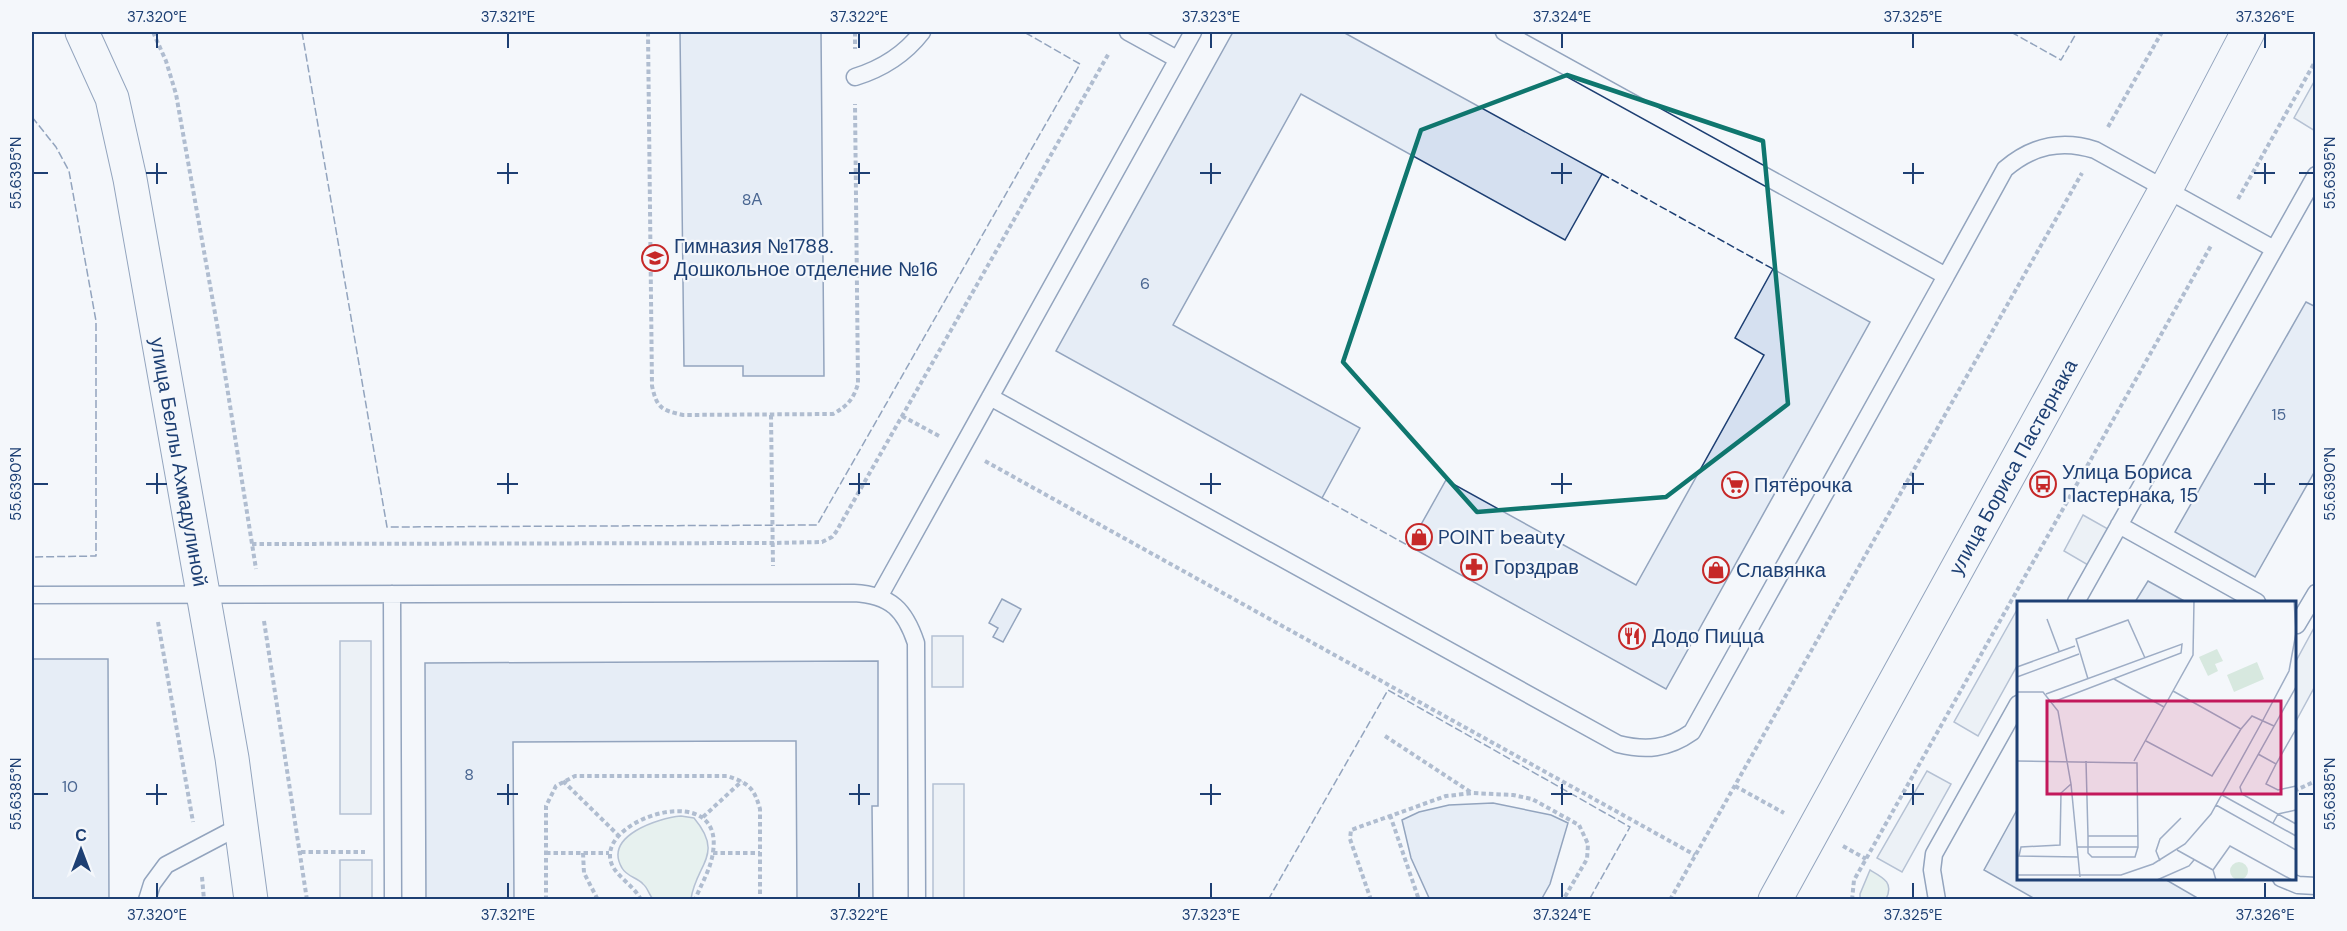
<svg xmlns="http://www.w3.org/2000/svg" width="2347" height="931" font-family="'DM Sans',sans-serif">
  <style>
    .green { fill: #d7e8df; stroke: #687fa3; stroke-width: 1.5 }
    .parking { fill: #e3e8f0; stroke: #687fa3; stroke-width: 1.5 }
    .building { fill: #d5e0f0; stroke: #1d3f73; stroke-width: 1.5 }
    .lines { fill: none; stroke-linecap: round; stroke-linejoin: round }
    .service-casing { stroke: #1d3f73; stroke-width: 19 }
    .minor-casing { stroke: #1d3f73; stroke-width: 35 }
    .tertiary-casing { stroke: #1d3f73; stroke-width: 35 }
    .path { stroke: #5e769c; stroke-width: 4; stroke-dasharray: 4.5 3; stroke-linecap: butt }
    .service { stroke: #f4f7fb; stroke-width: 16 }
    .minor { stroke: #f4f7fb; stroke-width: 33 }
    .tertiary { stroke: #f4f7fb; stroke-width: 33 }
    .fence { stroke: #1d3f73; stroke-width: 1.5; stroke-dasharray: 8 3; stroke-linecap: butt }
    .marked { fill: none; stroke: #0f766e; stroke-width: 4.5; stroke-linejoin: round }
    .ticks { fill: none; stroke: #1d3f73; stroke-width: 2 }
    .labels { text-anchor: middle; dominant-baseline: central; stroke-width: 4.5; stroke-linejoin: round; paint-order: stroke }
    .number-label { font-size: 16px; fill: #4b6792 }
    .poi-label { font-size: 20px; fill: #1d3f73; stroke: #f4f7fb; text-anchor: start }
    .street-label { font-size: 20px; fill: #1d3f73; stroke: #f4f7fb }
    .inset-road { fill: none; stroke: #9eadc5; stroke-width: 1.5 }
    .view { fill: #c2185b; fill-opacity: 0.15; stroke: #c2185b; stroke-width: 3 }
    .inset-edge { fill: none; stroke: #1d3f73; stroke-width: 3 }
    .neatline { fill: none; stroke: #1d3f73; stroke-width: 2 }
    .ticks-label { font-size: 15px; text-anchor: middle; fill: #1d3f73 }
  </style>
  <rect width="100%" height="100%" fill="#f4f7fb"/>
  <path class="green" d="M681,816L694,818C725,855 696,864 691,899H653C649,895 648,888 643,884C637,877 627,877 622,868C603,836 658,818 681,816Z
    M1870,870C1884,878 1894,883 1886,899H1860V894Z"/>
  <path class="parking" d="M2315,80V131L2294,118Z
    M2083,515L2108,529L2088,565L2064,551Z
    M2018,608V664L1978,736L1954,722Z
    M2315,626V686L2295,723V663Z
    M932,636H963V687H932Z
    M340,641H371V814H340Z
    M1927,771L1951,784L1902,872L1877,858Z
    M933,784H964V899H933Z
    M340,860H372V899H340Z"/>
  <path class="building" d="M680,32H821L824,376H743V366H684Z
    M1233,32H1343L1602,174L1565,240L1301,94L1173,325L1360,428L1322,498L1056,351Z
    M1773,269L1870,322L1666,689L1409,546L1446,480L1636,585L1764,355L1735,338Z
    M2306,302L2316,307V469L2255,577L2175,532Z
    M2148,581L2186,602H2135Z
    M1002,599L1021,609L1003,642L993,637L998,628L989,623Z
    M32,659H108L109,900H32Z
    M878,661V806H872L873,900H797L796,741L513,742L514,900H426L425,663Z
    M1493,803L1551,815L1568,823L1550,884L1541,900H1430L1411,858L1402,820L1419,812L1449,805Z
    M2018,808V878H2163L2201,900H2037L1984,870Z"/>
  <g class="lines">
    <defs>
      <path id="service" d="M1128,32L1177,59
        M855,77C881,69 905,54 922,32
        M1946,276L2005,169C2032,146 2061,139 2095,150L2274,249
        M990,397L1618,744C1646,751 1668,749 1692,732L1946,276L1504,32
        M2119,525L2257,602
        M392,594L393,900
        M32,595L854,593C891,595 905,610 916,643L917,900
        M879,597L1193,32
        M2076,602L2316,175
        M2294,624L2297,625L2316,593
        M2281,878L2298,885L2316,886
        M147,900L152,884L166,865L242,825
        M1937,900L1932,870L1934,854L2018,704"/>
      <path id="minor" d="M82,32L112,98L130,179L232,758L251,900"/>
      <path id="tertiary" d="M1775,900L2166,189L2248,32"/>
    </defs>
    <use href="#service" class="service-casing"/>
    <use href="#minor" class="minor-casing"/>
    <use href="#tertiary" class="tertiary-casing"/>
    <path class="path" d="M153,32L166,61L176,94L218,330L256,569
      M648,32L652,386C657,408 661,410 683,415L833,414C847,406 853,400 858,384L855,104
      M855,32V49
      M2108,127L2162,32
      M2238,199L2316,60
      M771,415L773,566
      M902,416L939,436
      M985,461L1695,855
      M252,544L772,543L822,542L832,537L836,532L1109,53
      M264,621L307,900
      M158,622L193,822
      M1385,736L1472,793
      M563,781L619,836
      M1735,786L1784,813
      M2294,791L2316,781
      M1390,815L1419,900
      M703,817L742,781
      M1843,846L1866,859
      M301,852H365
      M546,853H609
      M583,853L584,873L598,900
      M713,853H760
      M202,877L204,900
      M546,900V806L556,786L575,776H727C749,783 754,788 760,809V900
      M641,900C634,884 610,874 610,856C608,816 724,781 713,852C711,869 701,884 695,900
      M1371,900L1350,839L1351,830L1446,796L1473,793L1513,795L1532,799L1579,825L1588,844L1587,859L1563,900
      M1670,900L2082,173
      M1852,900L1854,880L1866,859L2212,244"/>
    <use href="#service" class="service"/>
    <use href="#minor" class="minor"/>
    <use href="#tertiary" class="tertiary"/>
    <path class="fence" d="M302,32L387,527L817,525L1080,64L1024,32
      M2011,32L2061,60L2077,32
      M32,117L56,147L69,171L96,321V556L32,557
      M1602,174L1773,269
      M1322,498L1409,546
      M1268,900L1388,690L1630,827L1589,900"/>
  </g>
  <path d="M0 0H2347V931H0ZM1567,75L1763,141L1788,404L1666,497L1477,512L1343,362L1421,130Z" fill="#f4f7fb" fill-opacity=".55" fill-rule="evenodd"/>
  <path class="marked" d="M1567,75L1763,141L1788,404L1666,497L1477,512L1343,362L1421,130Z"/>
  <path class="ticks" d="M157,33V48M508,33V48M859,33V48M1211,33V48M1562,33V48M1913,33V48M2265,33V48M157,163V184M508,163V184M859,163V184M1211,163V184M1562,163V184M1913,163V184M2265,163V184M33,173H48M146,173H167M497,173H518M849,173H870M1200,173H1221M1551,173H1572M1903,173H1924M2254,173H2275M2299,173H2314M157,473V494M508,473V494M859,473V494M1211,473V494M1562,473V494M1913,473V494M2265,473V494M33,484H48M146,484H167M497,484H518M849,484H870M1200,484H1221M1551,484H1572M1903,484H1924M2254,484H2275M2299,484H2314M157,784V805M508,784V805M859,784V805M1211,784V805M1562,784V805M1913,784V805M33,794H48M146,794H167M497,794H518M849,794H870M1200,794H1221M1551,794H1572M1903,794H1924M2299,794H2314M157,883V898M508,883V898M859,883V898M1211,883V898M1562,883V898M1913,883V898M2265,883V898"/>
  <defs>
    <symbol id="school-ring" viewBox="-11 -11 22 22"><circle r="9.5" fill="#f4f7fb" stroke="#c62828" stroke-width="1.5"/><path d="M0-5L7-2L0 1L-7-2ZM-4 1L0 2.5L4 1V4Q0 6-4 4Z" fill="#c62828"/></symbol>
    <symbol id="bus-ring" viewBox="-11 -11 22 22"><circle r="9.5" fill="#f4f7fb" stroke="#c62828" stroke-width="1.5"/><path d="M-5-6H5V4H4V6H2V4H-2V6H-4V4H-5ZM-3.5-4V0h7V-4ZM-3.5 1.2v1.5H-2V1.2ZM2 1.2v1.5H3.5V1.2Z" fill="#c62828"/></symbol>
    <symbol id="supermarket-ring" viewBox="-11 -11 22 22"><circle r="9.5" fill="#f4f7fb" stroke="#c62828" stroke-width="1.5"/><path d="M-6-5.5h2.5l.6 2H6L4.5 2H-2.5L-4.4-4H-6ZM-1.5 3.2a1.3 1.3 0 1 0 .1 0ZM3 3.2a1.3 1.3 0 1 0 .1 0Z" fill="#c62828"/></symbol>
    <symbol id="shop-ring" viewBox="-11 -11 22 22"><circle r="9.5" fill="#f4f7fb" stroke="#c62828" stroke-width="1.5"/><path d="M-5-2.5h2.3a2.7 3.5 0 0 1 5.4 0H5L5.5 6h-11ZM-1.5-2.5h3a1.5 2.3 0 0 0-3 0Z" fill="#c62828"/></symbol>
    <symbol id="pharmacy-ring" viewBox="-11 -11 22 22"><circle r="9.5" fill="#f4f7fb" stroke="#c62828" stroke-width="1.5"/><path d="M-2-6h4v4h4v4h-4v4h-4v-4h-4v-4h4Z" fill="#c62828"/></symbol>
    <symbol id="restaurant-ring" viewBox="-11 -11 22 22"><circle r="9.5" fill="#f4f7fb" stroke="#c62828" stroke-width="1.5"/><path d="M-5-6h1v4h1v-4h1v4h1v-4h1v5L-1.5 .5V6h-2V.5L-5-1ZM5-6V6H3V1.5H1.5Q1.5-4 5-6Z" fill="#c62828"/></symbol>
  </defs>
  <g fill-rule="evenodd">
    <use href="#school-ring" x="640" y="243" width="30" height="30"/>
    <use href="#bus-ring" x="2028" y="469" width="30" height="30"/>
    <use href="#supermarket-ring" x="1720" y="470" width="30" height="30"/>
    <use href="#shop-ring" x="1404" y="522" width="30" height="30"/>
    <use href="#pharmacy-ring" x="1459" y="552" width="30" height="30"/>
    <use href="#shop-ring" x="1701" y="555" width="30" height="30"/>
    <use href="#restaurant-ring" x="1617" y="621" width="30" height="30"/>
  </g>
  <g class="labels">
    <g class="number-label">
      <text x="752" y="199">8А</text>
      <text x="1145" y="283">6</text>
      <text x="2279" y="414">15</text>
      <text x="469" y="774">8</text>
      <text x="70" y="786">10</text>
    </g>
    <g class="poi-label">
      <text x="674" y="246">Гимназия №1788.<tspan x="674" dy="23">Дошкольное отделение №16</tspan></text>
      <text x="2062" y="472">Улица Бориса<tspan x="2062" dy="23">Пастернака, 15</tspan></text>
      <text x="1754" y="485">Пятёрочка</text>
      <text x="1438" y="537">POINT beauty</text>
      <text x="1494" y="567">Горздрав</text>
      <text x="1736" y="570">Славянка</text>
      <text x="1652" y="636">Додо Пицца</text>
    </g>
    <g class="street-label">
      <text transform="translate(179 462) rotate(80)">улица Беллы Ахмадулиной</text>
      <text transform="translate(2013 467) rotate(-61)">улица Бориса Пастернака</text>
    </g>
  </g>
  <g transform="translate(2017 601)">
    <rect width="279" height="279" fill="#f4f7fb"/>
    <path d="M200,48L206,60L198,63L201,70L191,75L182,56ZM240,61L247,78L217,91L210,74ZM213 270a9 9 0 1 1 18 0a9 9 0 1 1-18 0Z" fill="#d7e8df"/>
    <path class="inset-road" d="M277,0L279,30M30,18L42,50M0,66L58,45M0,76L62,53M71,78L59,38L111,19L128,57M97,78L147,106M0,91H26L41,110L54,183L63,276M29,93L165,43L164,52L36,101M224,128L235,115L257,125M129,140L195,175L224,128L156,90M241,153L259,163L279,128M0,160L120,162L121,246H60M69,160L71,235M117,160L176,54L177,0M259,163L249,183L261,189L279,185M54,183L44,192L43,244L4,246L2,255L61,256M205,194L279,235M199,204L279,249M261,213L279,223M261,213L279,209M256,222L261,213L225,193L223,186L279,86M121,235H71V252L75,256H118L121,246M160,249L196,269M143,260L139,250L143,238L164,217M0,274H104L136,263L168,243L194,213L246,119L272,70L279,32M140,279L172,265L177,259M199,279L196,269L213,245L275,279"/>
    <path class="view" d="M30,100H264V193H30Z"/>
    <rect width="279" height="279" class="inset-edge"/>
  </g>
  <rect width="2347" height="931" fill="none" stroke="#f4f7fb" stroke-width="66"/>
  <g transform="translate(81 850)" stroke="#f4f7fb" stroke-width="4.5" paint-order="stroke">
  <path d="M0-4.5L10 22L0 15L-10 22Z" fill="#1d3f73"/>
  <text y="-9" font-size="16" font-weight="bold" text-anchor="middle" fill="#1d3f73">С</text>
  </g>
  <rect x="33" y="33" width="2281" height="865" class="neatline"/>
  <g class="ticks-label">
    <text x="157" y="22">37.320°E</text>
    <text x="508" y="22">37.321°E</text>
    <text x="859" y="22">37.322°E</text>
    <text x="1211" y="22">37.323°E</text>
    <text x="1562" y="22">37.324°E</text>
    <text x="1913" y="22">37.325°E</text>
    <text x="2265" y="22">37.326°E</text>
    <text transform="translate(16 173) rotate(-90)" y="5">55.6395°N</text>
    <text transform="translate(2330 173) rotate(-90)" y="5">55.6395°N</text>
    <text transform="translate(16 484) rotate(-90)" y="5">55.6390°N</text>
    <text transform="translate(2330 484) rotate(-90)" y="5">55.6390°N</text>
    <text transform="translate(16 794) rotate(-90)" y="5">55.6385°N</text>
    <text transform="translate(2330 794) rotate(-90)" y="5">55.6385°N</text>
    <text x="157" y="920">37.320°E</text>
    <text x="508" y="920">37.321°E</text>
    <text x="859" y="920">37.322°E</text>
    <text x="1211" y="920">37.323°E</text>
    <text x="1562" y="920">37.324°E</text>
    <text x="1913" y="920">37.325°E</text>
    <text x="2265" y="920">37.326°E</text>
  </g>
</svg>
